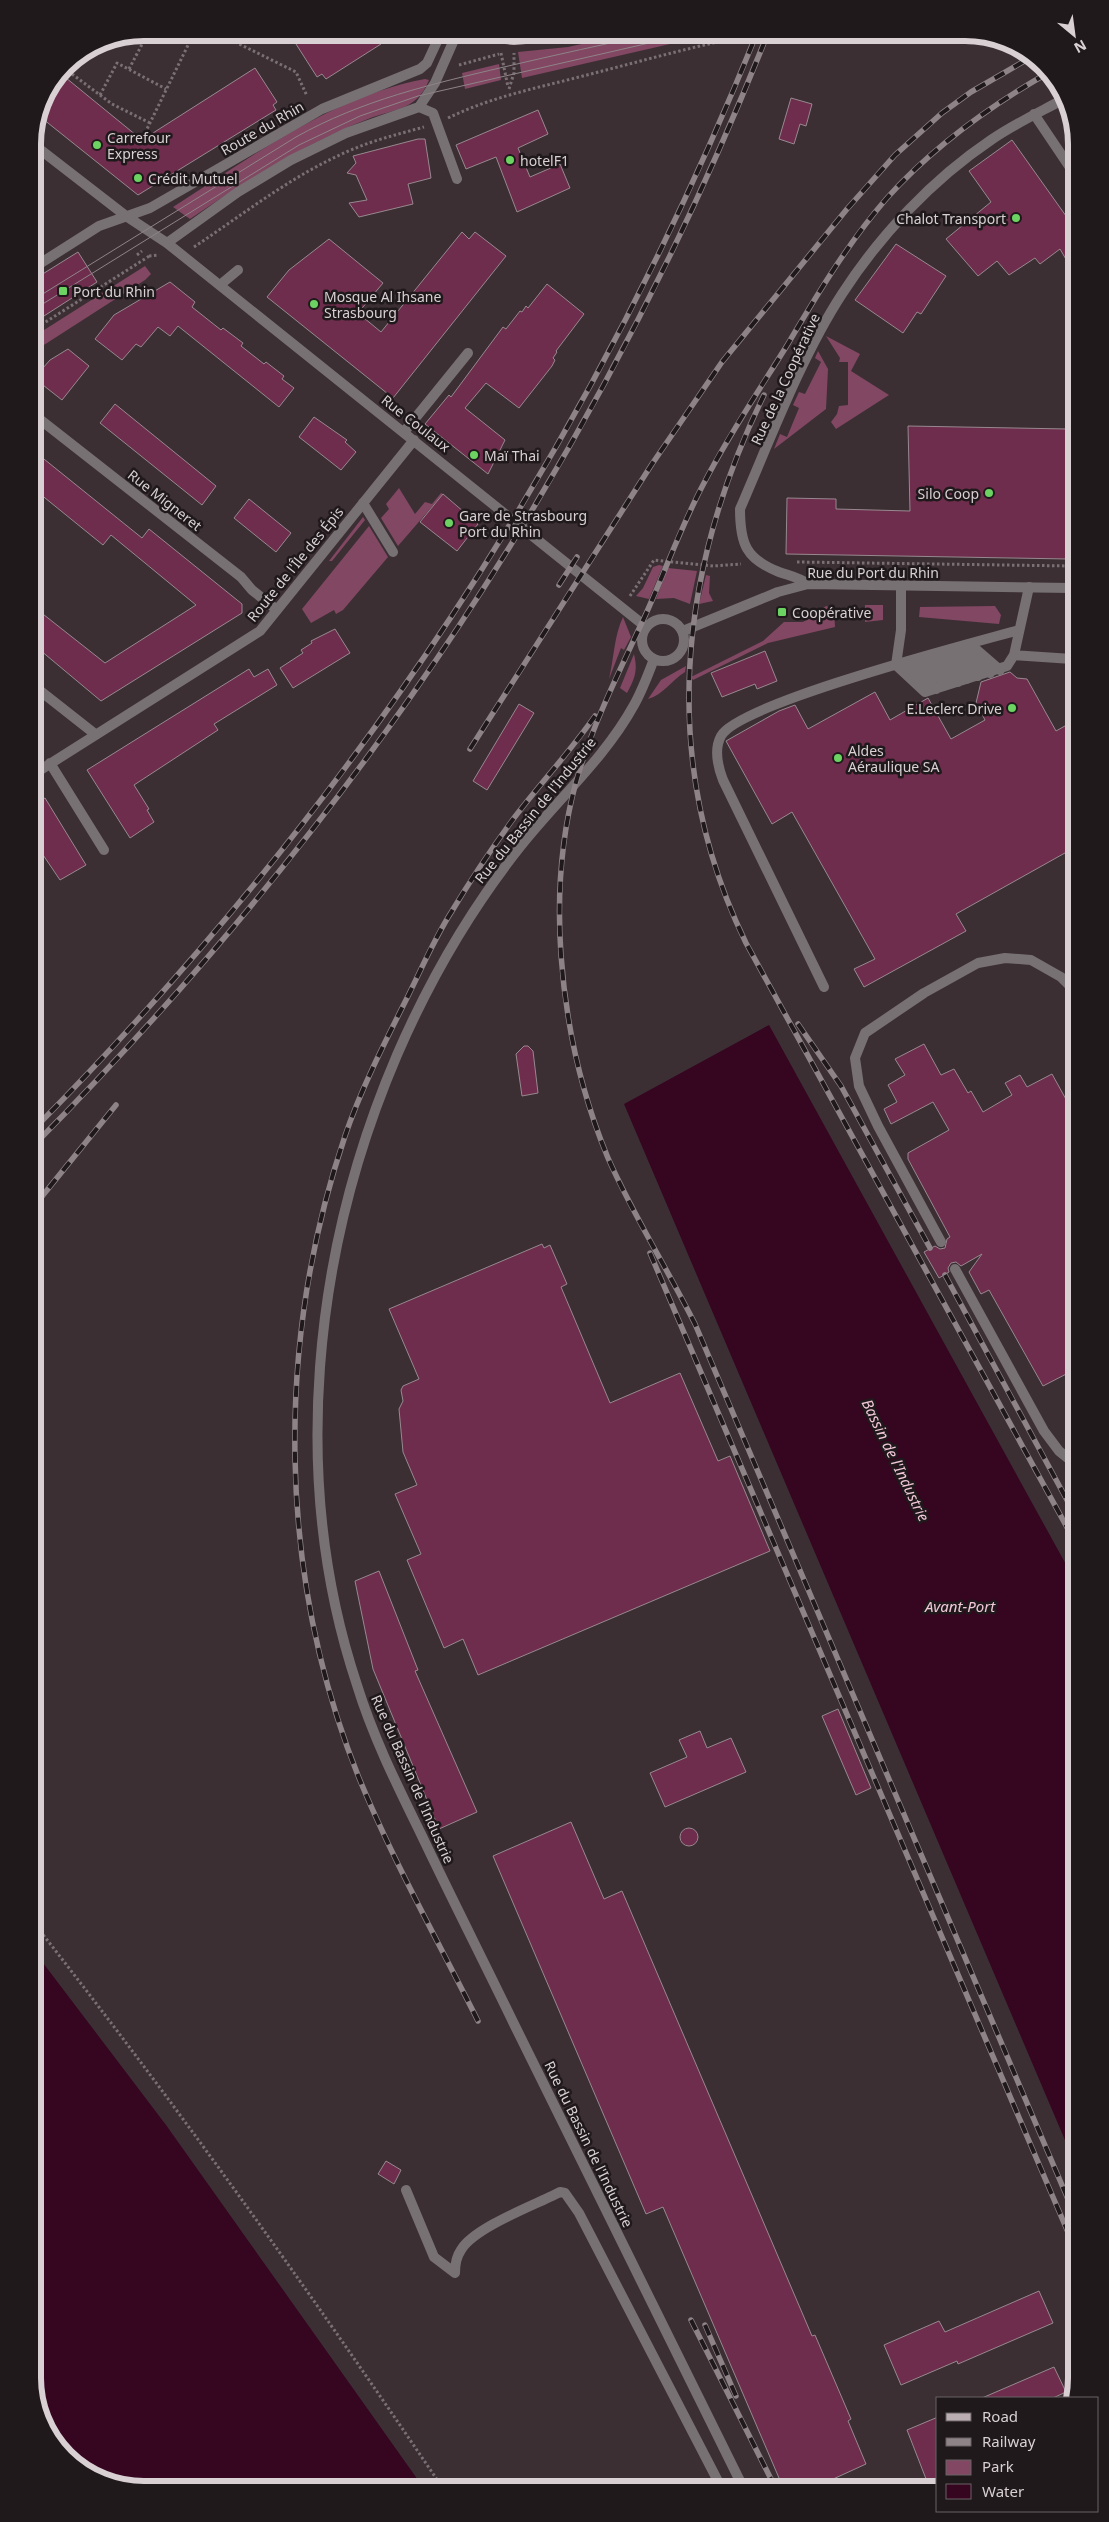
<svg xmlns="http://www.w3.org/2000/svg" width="1109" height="2522" font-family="'Noto Sans',sans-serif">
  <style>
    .green { fill: #824762 }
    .water { fill: #360520 }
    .building { fill: #6f2d4e; stroke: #97898e }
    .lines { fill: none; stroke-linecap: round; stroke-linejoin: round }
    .path { stroke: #7a7074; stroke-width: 3; stroke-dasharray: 2.5 2.5; stroke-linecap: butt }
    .service { stroke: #777173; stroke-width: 10 }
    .minor { stroke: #777173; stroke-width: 10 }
    .primary { stroke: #bbaeb3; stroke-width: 12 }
    .tram { stroke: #8e8488; stroke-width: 1 }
    .rail-casing { stroke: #8e8488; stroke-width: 5.5 }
    .rail { stroke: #1f191b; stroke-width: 4; stroke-dasharray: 11; stroke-linecap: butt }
    .poi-dot { fill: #6cd362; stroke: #1f191b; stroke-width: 2 }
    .labels { text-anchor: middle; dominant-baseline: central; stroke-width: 5; stroke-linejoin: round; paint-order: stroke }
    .street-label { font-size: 14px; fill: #d8d0d3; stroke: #1f191b }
    .poi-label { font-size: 14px; fill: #d8d0d3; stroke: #1f191b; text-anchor: start }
    .water-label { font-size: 15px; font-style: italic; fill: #f2c8d9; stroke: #1f191b }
    .rim { fill: none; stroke: #d8d0d3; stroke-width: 6 }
  </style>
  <rect width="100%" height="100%" fill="#3b2f34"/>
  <path class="green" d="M631,33H718L522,78L518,52L568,47Z
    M499,64L501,80L465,89L462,73Z
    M425,79L429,80C416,111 396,108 368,119C304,144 247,180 190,219L173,207C251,157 333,96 425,79Z
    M145,266L151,274L145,280L33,352V337Z
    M826,336L860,354L851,371L889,395L836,429L831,422L837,414L839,406L848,405V362H839L840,358Z
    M818,351L828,369L826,409L774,449L780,434L787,437L799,408L793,405L799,392L805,394L821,362L815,358Z
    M399,488L415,514L425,502L432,504L441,493L443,494L398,546L381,518L389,509L386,504Z
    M363,517L365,520L332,561H329Z
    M369,526L388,557L343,610L336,614L334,610L311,623L302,609Z
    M659,565L663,566L649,599L636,596L643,588L653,567Z
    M668,568L697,571L690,604L674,598L656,599Z
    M706,575L710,576L709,593L713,601L699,604Z
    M865,605H883V620L865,622Z
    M826,606L834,609L835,627L768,643L693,680L691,677L763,641L784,622H803Z
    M995,606L1001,615L999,624L919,617L920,607Z
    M623,617L631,637L624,650L621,648L609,679C614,658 614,636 623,617Z
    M634,654C638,671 635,678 627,693L620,688Z
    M686,666L685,672C672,680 663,695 648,699L661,680Z"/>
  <path class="water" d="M769,1025L1074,1579L1076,2166L624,1104Z
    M37,1955L166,2125L423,2487L136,2489L76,2466L39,2414Z"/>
  <path class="building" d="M289,33H377L381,44L326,79L322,74L317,77Z
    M255,68L277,102L273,105L276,110L138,195L38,115L41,101L60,73L142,140Z
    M791,98L812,104L806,126L800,124L794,144L779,139Z
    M538,110L548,134L518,148L530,177L560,164L570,188L517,212L496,157L466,169L456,145Z
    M418,139H425L431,178L408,184L413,204L359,217L349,203L367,200L356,175L347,173L356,163L353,156Z
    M1012,140L1071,223V268L1060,249L1040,264L1035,258L1009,275L997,261L978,276L946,239L991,202L969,171Z
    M462,232L469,239L475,232L506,256L393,398L267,297L289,270L329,239L383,283L358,313L381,332Z
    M896,244L946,276L921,314L917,312L903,333L855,300Z
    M78,252L97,282L33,323V280Z
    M170,282L195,302L192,307L221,330L223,328L243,343L241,346L264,364L266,362L284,376L282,379L294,388L279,407L178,326L170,336L158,327L141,347L136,344L122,360L95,339L114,315Z
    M547,284L584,314L556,351L557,352L553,358L555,360L552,366L519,408L486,383L465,408L505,440L488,474L425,424L449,395L451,397L503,327L506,329L520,311L522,312L526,306L528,308Z
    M68,349L89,366L62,400L34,378L50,360Z
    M115,404L216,486L202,505L100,423Z
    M314,417L347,440L345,442L356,452L341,470L299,437Z
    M908,426L1068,429V559L786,554L787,498L836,499V509L910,511Z
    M34,451L142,538L149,529L242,604V613L101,701L34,645V607L105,663L196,605L111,535L103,545L34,489Z
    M443,494L478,524L457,551L420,522Z
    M249,499L291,533L276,552L234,518Z
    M335,629L350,653L293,688L280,668L303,653L301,650L312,643L311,641Z
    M765,651L777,681L757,689L755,684L722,697L711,673Z
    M249,669L254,677L268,669L277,685L214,724L218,730L134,785L149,809L147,810L154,822L130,838L87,770Z
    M1010,672L1017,678L1027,679L1056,731L1072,722V849L956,914L966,931L864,987L854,969L875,959L792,812L772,824L726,741L779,711L795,705L808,729L875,692L890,720L928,698L951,739L985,720L976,703L981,682Z
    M519,704L534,713L487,790L473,781Z
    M45,798L86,865L60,880L35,843L34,804Z
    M924,1044L941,1075L954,1069L968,1093L971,1091L983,1112L1012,1095L1005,1083L1020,1075L1027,1087L1052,1074L1073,1112L1074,1370L1043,1386L989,1290L981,1294L969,1272L982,1254L961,1266L956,1262L951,1263L948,1268L949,1272L939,1278L924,1252L935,1246L940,1249L945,1248L947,1239L950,1237L908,1159V1153L949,1130L933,1102L891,1124L884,1109L897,1102L888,1085L905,1075L895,1059Z
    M524,1046H528L533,1051L538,1093L522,1096L516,1054Z
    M542,1244L544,1248L550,1245L567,1284L561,1287L610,1403L680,1373L718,1461L730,1456L770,1551L478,1675L463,1639L444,1648L407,1560L421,1554L395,1494L417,1485L403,1452L399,1409L403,1401L401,1390L403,1386L419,1379L389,1309Z
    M379,1571L418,1670L415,1671L477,1812L439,1829L373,1669L355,1581Z
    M838,1709L871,1788L856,1795L822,1716Z
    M700,1731L707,1748L731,1738L746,1772L665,1807L650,1773L687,1757L679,1740Z
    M571,1822L604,1899L622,1891L812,2336L815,2335L851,2419L848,2421L866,2464L820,2485H782L663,2207L646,2214L493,1856Z
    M680 1837a9 9 0 1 1 18 0a9 9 0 1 1-18 0Z
    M386,2161L401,2170L394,2184L378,2174Z
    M1039,2291L1053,2323L958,2364L957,2361L901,2385L884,2345L939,2321L945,2332Z
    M1054,2367L1066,2392L1053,2398H982Z
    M938,2417V2484H928L907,2430Z"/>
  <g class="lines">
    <path class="path" d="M169,33L190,41
      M217,33L296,72L307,96
      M501,53L508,87
      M459,65L499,54
      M129,69L148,33
      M72,74L112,104L150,123
      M509,89L514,73V53
      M100,95L117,63L166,89
      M448,118C491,97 537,88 583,76C642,61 701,44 761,33
      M145,133L194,33
      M194,247C245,213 294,174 351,150C374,140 399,134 424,127
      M137,255L142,251
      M149,256L159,255
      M33,330L151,255
      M797,562L1072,566
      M630,596L654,560L713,566L741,564
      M37,1927C179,2108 313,2296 442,2487"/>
    <path class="service" d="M419,107L433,113L457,179
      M220,285L238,270
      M363,503L393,552
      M970,644L1000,670
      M959,647L990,673
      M949,650L978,676
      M938,653L967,679
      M1014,655L1072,659
      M927,656L958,682
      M917,659L947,685
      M907,662L936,689
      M896,665L925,692L1007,666L1014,655L1029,587
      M896,665L901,630V585
      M824,987L723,780C718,767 714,749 721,736C739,703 973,643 1019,630
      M941,1242L878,1126L859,1086L855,1058L865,1033L924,993L978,963L1005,958L1031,960L1061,977L1073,989
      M955,1269L1044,1431L1059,1451L1074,1463
      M406,2190L434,2257L455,2273C455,2265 456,2257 461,2250C473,2229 529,2207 552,2196L560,2192L565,2193L579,2213L720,2485"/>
    <path class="minor" d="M1034,114L1071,169
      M33,144L126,216L167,243L646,627
      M167,243L238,192L291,160L346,133L419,107L435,83L457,33
      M33,268L99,226L150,208L322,109L420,69L427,63L441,33
      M33,414L241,577L252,590L277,610
      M404,432L468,353
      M808,584C798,577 790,576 779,572C746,559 740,544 740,509C770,440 801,357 842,294C880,235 933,179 991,140C1014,124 1040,112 1064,99
      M642 640a21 21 0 1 1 42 0a21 21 0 1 1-42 0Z
      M683,631L778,592L808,584L1072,588
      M654,659C648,675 642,691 634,705C605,758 557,800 520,847C470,910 429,981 397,1055C313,1251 289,1481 357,1685C373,1737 397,1785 421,1834C451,1897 483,1960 514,2024C590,2178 665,2332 742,2485
      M34,686L95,734
      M50,763L104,850
      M34,774L260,631L414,440"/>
    <path class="primary" d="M457,33L514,39L584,33"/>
    <path class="tram" d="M33,300L296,137C362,100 432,84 504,67C555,55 606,44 656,33
      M33,310L299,145L360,116L418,96L693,33"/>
    <defs>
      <path id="rail" d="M1046,74C987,108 933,147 887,198C847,244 817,295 786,347C758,392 728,436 704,483C681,526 665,572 645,616C620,670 592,725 576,782C561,837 557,898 561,955C566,1025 581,1093 608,1158C633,1215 667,1268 695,1324L1076,2218
        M764,395C678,572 658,762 746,943L1074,1540
        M559,585L577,557
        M470,749L652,464L722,362L847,209L895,155L942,113L971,92L1033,56
        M798,1024L841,1086L930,1248
        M35,1128C350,809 589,449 757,33
        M35,1144C357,819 599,458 768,33
        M35,1205L116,1105
        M650,1253L1076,2251
        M945,1275L1074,1513
        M478,2021C438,1941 393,1861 359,1778C277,1574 275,1343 345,1136C361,1089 384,1044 406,1000C421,970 434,939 452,911C470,881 490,851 511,822C538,786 569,753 595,716
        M691,2320L774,2485
        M705,2325L736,2396"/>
    </defs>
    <use href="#rail" class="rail-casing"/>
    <use href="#rail" class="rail"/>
  </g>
  <g class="poi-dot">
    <circle cx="97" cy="145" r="5"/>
    <circle cx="510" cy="160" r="5"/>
    <circle cx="138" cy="178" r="5"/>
    <circle cx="1016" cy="218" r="5"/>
    <rect x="58" y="286" width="10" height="10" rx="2.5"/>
    <circle cx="314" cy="304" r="5"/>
    <circle cx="474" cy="455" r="5"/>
    <circle cx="989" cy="493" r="5"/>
    <circle cx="449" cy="523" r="5"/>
    <rect x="777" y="607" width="10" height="10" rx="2.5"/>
    <circle cx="1012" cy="708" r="5"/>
    <circle cx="838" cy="758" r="5"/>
  </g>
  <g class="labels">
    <g class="street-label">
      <text transform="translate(262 128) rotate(-30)">Route du Rhin</text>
      <text transform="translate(785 379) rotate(-65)">Rue de la Coopérative</text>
      <text transform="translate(416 423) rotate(38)">Rue Coulaux</text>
      <text transform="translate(165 500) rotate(38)">Rue Migneret</text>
      <text transform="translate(295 564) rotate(-51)">Route de l'Île des Épis</text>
      <text x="873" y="572">Rue du Port du Rhin</text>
      <text transform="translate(535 810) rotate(-51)">Rue du Bassin de l'Industrie</text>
      <text transform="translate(413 1779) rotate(66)">Rue du Bassin de l'Industrie</text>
      <text transform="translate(589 2144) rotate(64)">Rue du Bassin de l'Industrie</text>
    </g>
    <g class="poi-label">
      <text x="107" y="137">Carrefour<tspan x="107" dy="16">Express</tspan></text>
      <text x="520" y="160">hotelF1</text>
      <text x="148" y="178">Crédit Mutuel</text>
      <text x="1006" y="218" text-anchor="end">Chalot Transport</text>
      <text x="73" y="291">Port du Rhin</text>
      <text x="324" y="296">Mosque Al Ihsane<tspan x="324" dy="16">Strasbourg</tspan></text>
      <text x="484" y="455">Maï Thai</text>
      <text x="979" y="493" text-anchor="end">Silo Coop</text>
      <text x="459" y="515">Gare de Strasbourg<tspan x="459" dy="16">Port du Rhin</tspan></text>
      <text x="792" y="612">Coopérative</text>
      <text x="1002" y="708" text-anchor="end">E.Leclerc Drive</text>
      <text x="848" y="750">Aldes<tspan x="848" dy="16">Aéraulique SA</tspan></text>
    </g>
    <g class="water-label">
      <text transform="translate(896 1460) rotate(64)">Bassin de l'Industrie</text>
      <text x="960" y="1606">Avant-Port</text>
    </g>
  </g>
  <path d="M0 0H1109V2522H0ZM144 41H965A103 103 0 0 1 1068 144V2378A103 103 0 0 1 965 2481H144A103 103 0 0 1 41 2378V144A103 103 0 0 1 144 41Z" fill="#1f191b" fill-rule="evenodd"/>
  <path class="rim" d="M144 41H965A103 103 0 0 1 1068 144V2378A103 103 0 0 1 965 2481H144A103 103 0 0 1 41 2378V144A103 103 0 0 1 144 41Z"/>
  <rect x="936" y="2397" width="162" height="115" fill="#1f191b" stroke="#696265"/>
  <rect x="946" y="2413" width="25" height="8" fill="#bbaeb3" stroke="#696265"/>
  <text x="982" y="2422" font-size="15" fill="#d8d0d3">Road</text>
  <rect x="946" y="2438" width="25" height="8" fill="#8e8488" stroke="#696265"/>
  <text x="982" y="2447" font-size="15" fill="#d8d0d3">Railway</text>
  <rect x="946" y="2460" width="25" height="15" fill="#824762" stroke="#696265"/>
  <text x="982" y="2472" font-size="15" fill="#d8d0d3">Park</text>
  <rect x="946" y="2484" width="25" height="15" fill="#360520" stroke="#696265"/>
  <text x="982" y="2497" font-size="15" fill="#d8d0d3">Water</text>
  <g transform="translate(1074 35) rotate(151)" stroke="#1f191b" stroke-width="4" paint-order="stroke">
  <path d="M0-4L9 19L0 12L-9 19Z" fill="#d8d0d3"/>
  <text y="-8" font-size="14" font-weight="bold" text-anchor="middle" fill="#d8d0d3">N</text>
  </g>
</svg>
